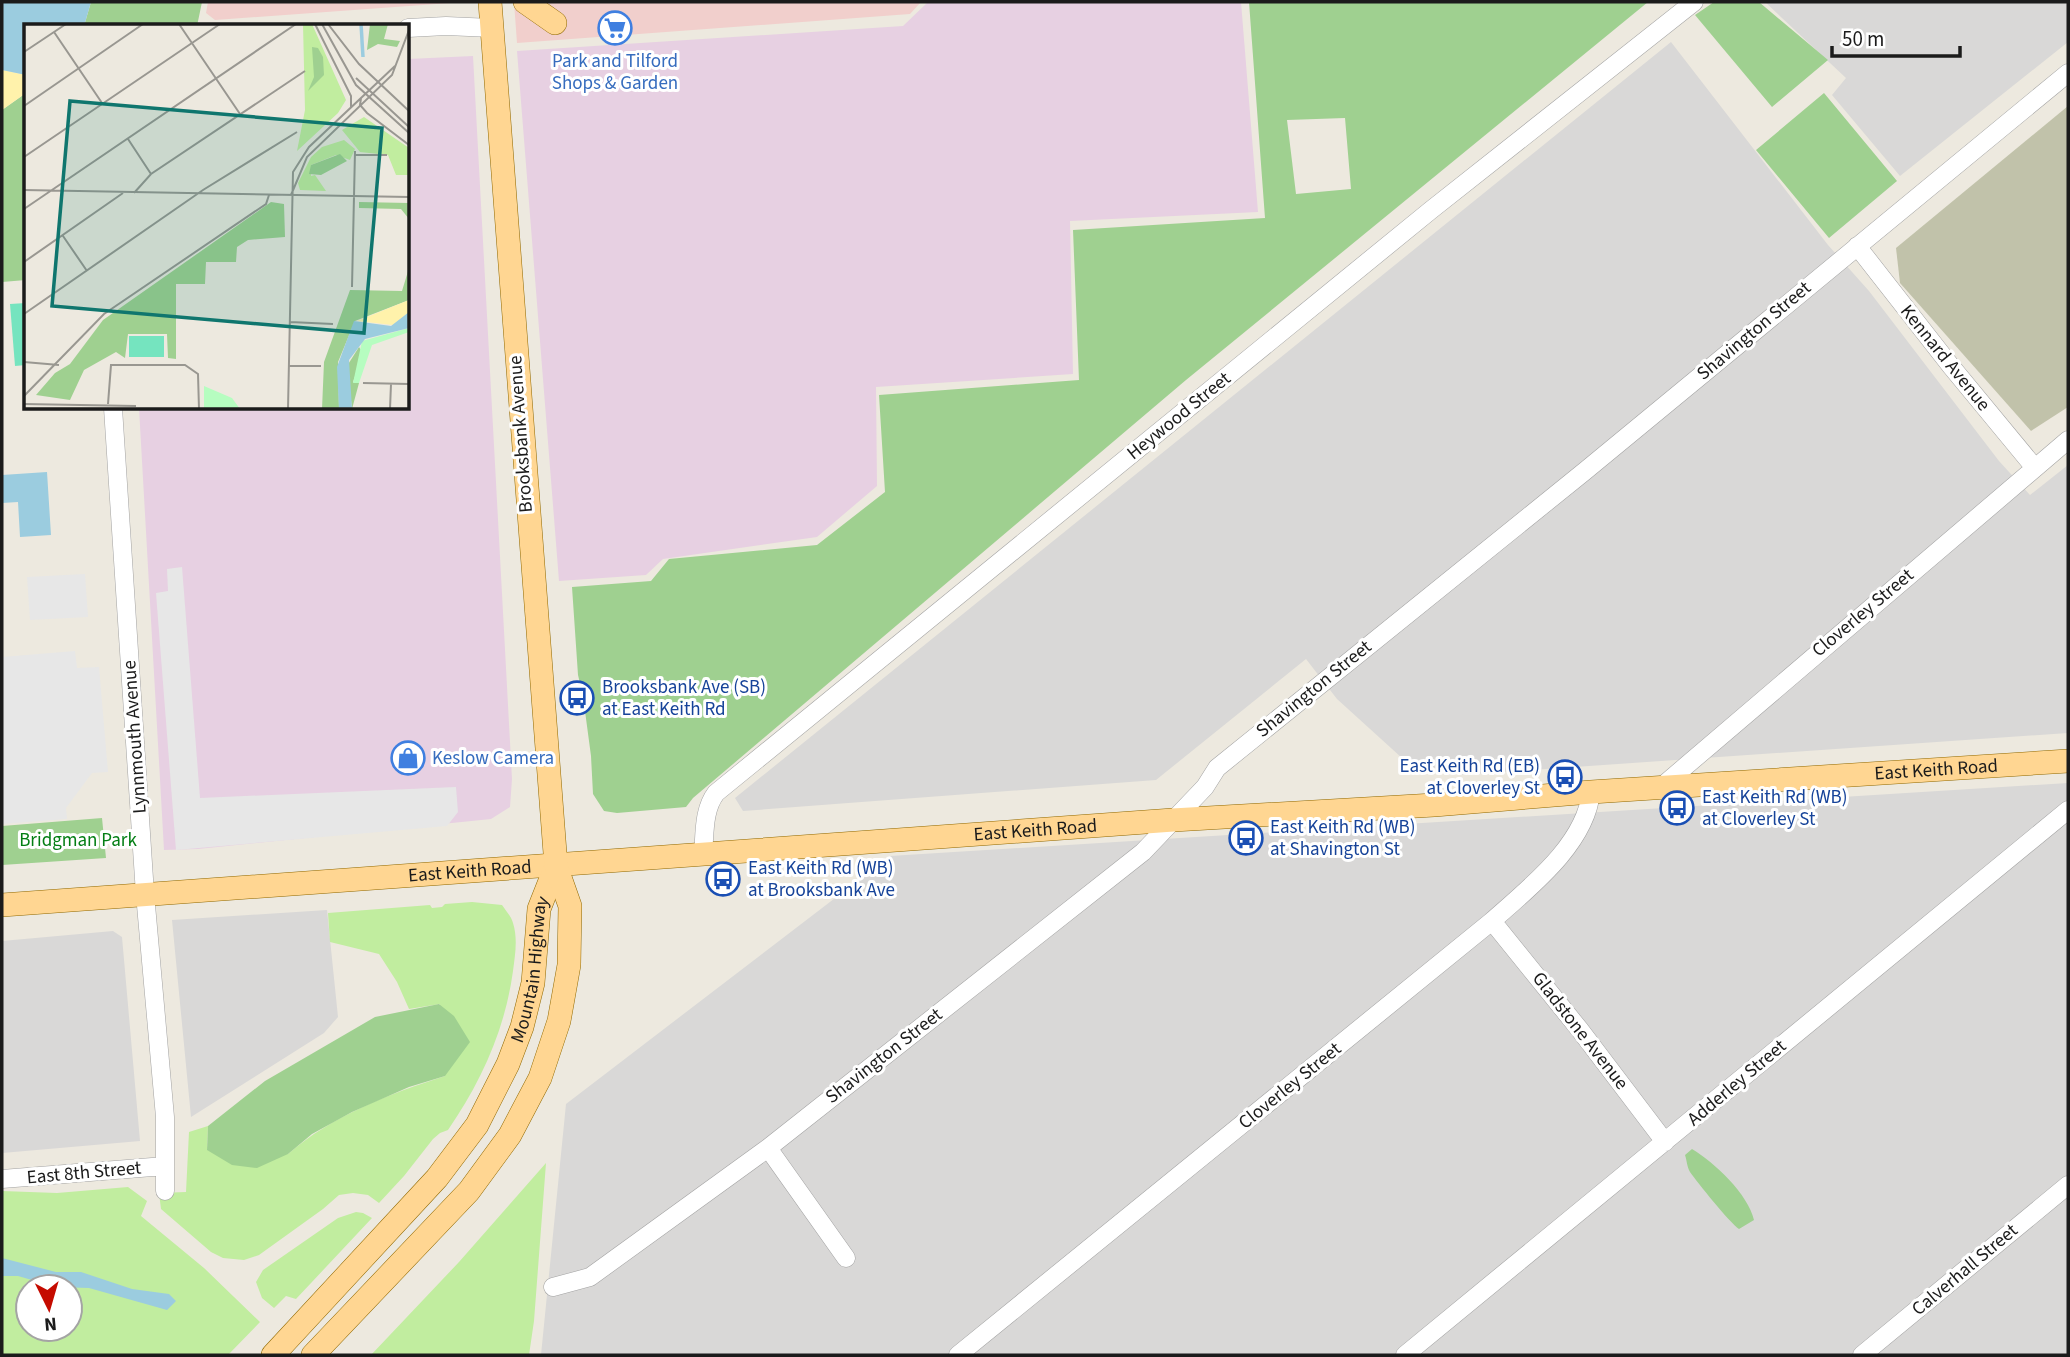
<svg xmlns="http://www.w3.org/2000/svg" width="2070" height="1357" font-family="'Source Sans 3',sans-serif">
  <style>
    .residential { fill: #d9d8d7 }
    .commercial { fill: #f1cfcc }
    .industrial { fill: #e7d0e2 }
    .construction { fill: #c1c2aa }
    .grass { fill: #c1ed9f; fill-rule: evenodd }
    .forest { fill: #9fd090; fill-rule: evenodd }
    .sand { fill: #fff2ab }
    .pitch { fill: #75e4bf }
    .parking { fill: #e7e7e7 }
    .water { fill: #9bccdf }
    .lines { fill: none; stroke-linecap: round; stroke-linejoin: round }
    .minor-casing { stroke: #a2a2a2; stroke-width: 19 }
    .major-casing { stroke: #916900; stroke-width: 24 }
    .minor { stroke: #fff; stroke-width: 18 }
    .major { stroke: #ffd692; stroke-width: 23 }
    .labels { text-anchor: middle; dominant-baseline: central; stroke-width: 6; stroke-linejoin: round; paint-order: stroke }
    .shop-label { font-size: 19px; fill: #366cbe; stroke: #fff }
    .street-label { font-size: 19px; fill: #1b1b1b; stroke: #fff }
    .transit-label { font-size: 19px; fill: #164399; stroke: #fff; text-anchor: start }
    .park-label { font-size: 19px; fill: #037e14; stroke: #fff }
    .inset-river { fill: none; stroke: #9bccdf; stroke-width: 3.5 }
    .inset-road { fill: none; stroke: #999791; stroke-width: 2 }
    .view { fill: #0f766e; fill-opacity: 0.15; stroke: #0f766e; stroke-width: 3.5 }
    .inset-edge { fill: none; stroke: #1b1b1b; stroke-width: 3.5 }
  </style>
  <rect width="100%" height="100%" fill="#ede9df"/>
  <path class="residential" d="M1765,2H2068V42L1900,176L1832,95L1846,78Z
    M1671,42L1828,245L1869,291L1999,461L2030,495L2068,465V733L1458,775L1402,758L1337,699L1306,659L1156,780L743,811L735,798Z
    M2068,783V1355H541L566,1104L890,856Z
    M327,910L338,1017L324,1033L191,1117L172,920Z
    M113,931L122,937L140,1141L2,1153V941Z"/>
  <path class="commercial" d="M208,2H464L215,20L206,13Z
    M514,2H921L910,14L517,43Z"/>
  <path class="industrial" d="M928,2H1241L1258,212L1070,221L1073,374L876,387L877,486L817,537L663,559L646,575L559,581L517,51L903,26Z
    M473,56L512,779L510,807L491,819L198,849L164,850L139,408H408V59Z"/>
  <path class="construction" d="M2068,106V407L2031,431L1900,283L1896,248Z"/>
  <path class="grass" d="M472,902L502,905C506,911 511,916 513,923C518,939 515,955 513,971C505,1030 481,1082 448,1130L440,1133L433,1139L404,1176L379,1203L368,1195L353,1193L339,1195L323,1209L259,1255L244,1260L223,1258L211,1252L161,1209L159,1193L186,1192L189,1132L208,1126L207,1150L288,1154C333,1115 389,1094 445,1076L440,1004L409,1009L397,982L379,954L330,942L328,913L430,905L432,908L442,907L445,904Z
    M546,1163L534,1321L529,1355H371L459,1262Z
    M128,1187L147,1201L141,1216L204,1268L260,1322L228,1355H2V1191L57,1193ZM28,1287H70V1329H28Z
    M356,1212L363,1213L372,1218L296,1299L286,1296L274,1308L262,1298L256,1282L263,1270L338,1218Z"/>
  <path class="forest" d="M91,2H202L197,26H84Z
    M1249,2H1648L1186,380L693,798L686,807L617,813L604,811L593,794L591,756L583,696L578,675L572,587L651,581L669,559L817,545L885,492L879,395L1079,380L1073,230L1265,218ZM1345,118L1351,189L1296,194L1287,120Z
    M1714,2H1759L1828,60L1772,107L1695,15Z
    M26,93V280L2,282V110Z
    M1824,93L1897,181L1829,238L1756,150Z
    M102,818L106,858L2,865V826Z
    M439,1004L454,1016L470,1042L445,1076L409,1087L352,1112L312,1134L288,1154L257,1168L232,1165L207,1150L208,1126L265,1081L375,1017Z
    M1692,1149C1715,1163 1748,1194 1754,1220L1739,1229C1730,1223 1697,1182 1690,1172C1687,1167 1687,1161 1685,1155Z"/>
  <path class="sand" d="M2,70L26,75V93L2,110Z"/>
  <path class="pitch" d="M26,303V365L15,366L10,304Z"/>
  <path class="parking" d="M182,567L200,798L456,787L458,812L447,826L176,850L156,593L168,591L167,569Z
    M85,574L88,617L30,620L27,577Z
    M75,651L77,668L99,667L108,772L92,773L66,808L67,819L2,824V657Z"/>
  <path class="water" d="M2,2H91L84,26H26V75L2,70Z
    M47,472L51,535L20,537L18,502L2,503V475Z
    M2,1258L56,1272H81L132,1289L169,1294L176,1301L167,1310L89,1288L56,1287L18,1276H2Z"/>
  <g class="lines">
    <defs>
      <path id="minor" d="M408,28L446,26L492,28
        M1857,246L1950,365L2035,468
        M113,408L145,894L165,1117V1191
        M1660,788L2068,440
        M703,854C705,834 703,810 716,793L1431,210L1694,2
        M1492,921L1580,1030L1665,1142
        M768,1148L846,1258
        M2,1179L165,1166
        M553,1287L590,1277L768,1148L1143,852L1205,787L1217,768L1585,471L2068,73
        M958,1355L1492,921C1529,888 1586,844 1591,792
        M1405,1355L2068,810
        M1862,1355L2068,1185"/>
      <g id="major">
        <path d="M525,2L555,23"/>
        <path id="s1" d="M2,905L1173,820L1434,805L1591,792L2068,761"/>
        <path id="s2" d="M273,1355L437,1178L477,1125L508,1064L522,1027L533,983L539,909L556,866"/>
        <path d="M313,1355L469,1191L510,1135L540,1078L559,1021L569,965L570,906L556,866L490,2"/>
      </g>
    </defs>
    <use href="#minor" class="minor-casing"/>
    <use href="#major" class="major-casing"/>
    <use href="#minor" class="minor"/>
    <use href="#major" class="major"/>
  </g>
  <defs>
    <symbol id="supermarket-ring" viewBox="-11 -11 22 22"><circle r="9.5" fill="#fff" stroke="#3f7fe0" stroke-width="1.5"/><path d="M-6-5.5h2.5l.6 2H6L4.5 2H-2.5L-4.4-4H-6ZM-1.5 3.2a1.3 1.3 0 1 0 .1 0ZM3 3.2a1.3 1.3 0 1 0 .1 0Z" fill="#3f7fe0"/></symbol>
    <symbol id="bus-ring" viewBox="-11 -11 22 22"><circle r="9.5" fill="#fff" stroke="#1a4fb4" stroke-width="1.5"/><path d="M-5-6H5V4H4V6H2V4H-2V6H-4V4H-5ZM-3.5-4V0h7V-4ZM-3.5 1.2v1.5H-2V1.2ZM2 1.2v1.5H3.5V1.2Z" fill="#1a4fb4"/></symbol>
    <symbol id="shop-ring" viewBox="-11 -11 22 22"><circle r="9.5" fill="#fff" stroke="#3f7fe0" stroke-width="1.5"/><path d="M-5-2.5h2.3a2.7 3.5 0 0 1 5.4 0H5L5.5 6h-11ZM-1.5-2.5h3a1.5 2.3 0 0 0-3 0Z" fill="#3f7fe0"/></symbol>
  </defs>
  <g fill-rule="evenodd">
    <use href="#supermarket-ring" x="596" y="9" width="38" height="38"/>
    <use href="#bus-ring" x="558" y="679" width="38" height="38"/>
    <use href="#shop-ring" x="389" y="739" width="38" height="38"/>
    <use href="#bus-ring" x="1546" y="758" width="38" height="38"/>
    <use href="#bus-ring" x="1658" y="789" width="38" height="38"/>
    <use href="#bus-ring" x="1227" y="819" width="38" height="38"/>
    <use href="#bus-ring" x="704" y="860" width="38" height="38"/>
  </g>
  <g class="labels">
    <g class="shop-label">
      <text x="615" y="61">Park and Tilford<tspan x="615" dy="22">Shops &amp; Garden</tspan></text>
      <text x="432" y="758" text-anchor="start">Keslow Camera</text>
    </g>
    <g class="street-label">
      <text transform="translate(1754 331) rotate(-40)">Shavington Street</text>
      <text transform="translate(1945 358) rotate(51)">Kennard Avenue</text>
      <text transform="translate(1179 416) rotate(-39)">Heywood Street</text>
      <text transform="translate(521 434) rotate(-94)">Brooksbank Avenue</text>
      <text transform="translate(1863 613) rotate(-40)">Cloverley Street</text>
      <text transform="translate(1314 689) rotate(-39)">Shavington Street</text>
      <text transform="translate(135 737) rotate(-94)">Lynnmouth Avenue</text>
      <text stroke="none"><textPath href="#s1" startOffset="1939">East Keith Road</textPath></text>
      <text stroke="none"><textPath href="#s1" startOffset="1036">East Keith Road</textPath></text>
      <text stroke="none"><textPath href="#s1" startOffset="469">East Keith Road</textPath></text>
      <text stroke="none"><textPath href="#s2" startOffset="474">Mountain Highway</textPath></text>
      <text transform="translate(1580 1031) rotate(52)">Gladstone Avenue</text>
      <text transform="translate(884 1056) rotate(-38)">Shavington Street</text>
      <text transform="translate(1737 1083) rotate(-40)">Adderley Street</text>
      <text transform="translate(1290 1086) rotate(-39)">Cloverley Street</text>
      <text transform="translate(84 1173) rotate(-5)">East 8th Street</text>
      <text transform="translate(1965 1270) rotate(-40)">Calverhall Street</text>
    </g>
    <g class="transit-label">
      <text x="602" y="687">Brooksbank Ave (SB)<tspan x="602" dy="22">at East Keith Rd</tspan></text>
      <text x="1540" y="766" text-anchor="end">East Keith Rd (EB)<tspan x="1540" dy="22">at Cloverley St</tspan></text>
      <text x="1702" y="797">East Keith Rd (WB)<tspan x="1702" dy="22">at Cloverley St</tspan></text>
      <text x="1270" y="827">East Keith Rd (WB)<tspan x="1270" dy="22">at Shavington St</tspan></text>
      <text x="748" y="868">East Keith Rd (WB)<tspan x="748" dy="22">at Brooksbank Ave</tspan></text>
    </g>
    <g class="park-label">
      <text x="78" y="840">Bridgman Park</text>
    </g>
  </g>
  <g transform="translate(24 24)">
    <rect width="385" height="385" fill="#ede9df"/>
    <path d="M279,0H288L322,76L314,89L273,127L281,86ZM340,93L385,124V151H372L364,131L336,128L318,106ZM320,116L331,125L326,136L312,131L287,141V152L291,151L302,167L276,166L274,159L287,133L298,123Z" fill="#c1ed9f"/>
    <path d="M346,0H364L360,15L376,17L373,23L354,20L343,26ZM288,23L294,24L299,33L300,51L284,67L290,53ZM316,130L323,137L297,151L285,150L287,141ZM247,178L260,180L261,213L224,216L213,223L212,238H182L181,260H152V335L144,334L143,310H104L101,334L92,328L60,346L46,376L12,371L31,349L46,340L79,296ZM335,178L385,179V195L377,185L335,184ZM385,244V276L331,297L314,338L315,385H298L300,338L326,266L378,267ZM335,323L339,329L329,358L335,359L328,385L323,342Z" fill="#9fd090"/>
    <path d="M385,276V288L369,301L333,297Z" fill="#fff2ab"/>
    <path d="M385,304V308L348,321L335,359H329L338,317ZM180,362L208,374L216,385H180Z" fill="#b6fdc0"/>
    <path d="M105,312H140V333H105Z" fill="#75e4bf"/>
    <path d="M385,288V304L341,315L325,336L328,385H315L313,343L330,297L367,302Z" fill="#9bccdf"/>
    <path class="inset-river" d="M337,0L339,33"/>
    <path class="inset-road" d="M155,0L216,90M291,0L327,72V84M298,0L332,61L385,109M304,0L335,40L385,87M30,8L78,79M0,28L42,0M332,54L385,103M337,74L336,81L343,89L385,121M0,82L119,0M104,115L127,150M330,131H363M0,133L196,0M0,166L385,173M110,169L127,150L281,47M267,171L283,133L368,51L385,6M0,185L272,0M39,212L63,247M0,238L99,169M328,263L331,127M0,290L179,166L273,108M266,298L309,300M0,338L35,341M265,342H297M339,359L385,360M0,372L80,290L242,180L245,171M0,380L112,382M84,380L87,341H161L174,350L175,385M84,385H147M264,385L269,148L285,123L371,42M366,385L367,360"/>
    <path class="view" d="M46,77L358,104L340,309L28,282Z"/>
    <rect width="385" height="385" class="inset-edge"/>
  </g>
  <rect width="2070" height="1357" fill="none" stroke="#1b1b1b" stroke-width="7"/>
  <g transform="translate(49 1308) rotate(175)"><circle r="33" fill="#ffffff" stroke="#a4a4a4" stroke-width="2"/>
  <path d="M0-5L12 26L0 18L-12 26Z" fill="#c50b00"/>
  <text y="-10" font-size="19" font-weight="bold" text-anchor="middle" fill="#1b1b1b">N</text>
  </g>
  <path d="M1832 46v10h128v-10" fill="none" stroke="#1b1b1b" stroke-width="3.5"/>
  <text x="1842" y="46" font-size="21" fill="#1b1b1b" stroke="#ffffff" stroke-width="5" paint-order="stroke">50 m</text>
</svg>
